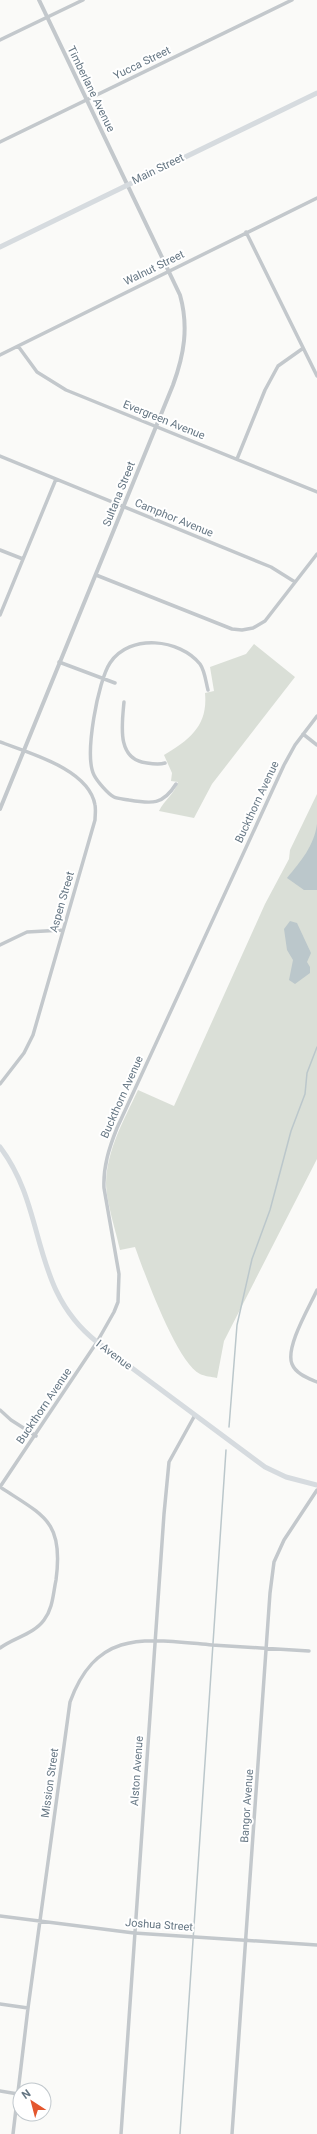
<svg xmlns="http://www.w3.org/2000/svg" width="317" height="2134" font-family="Roboto,sans-serif">
  <style>
    .green { fill: #dadfd7 }
    .water { fill: #bbc7cb }
    .lines { fill: none; stroke-linecap: round; stroke-linejoin: round }
    .stream { stroke: #bbc7cb; stroke-width: 1.5 }
    .minor { stroke: #c3c8cc; stroke-width: 3.5 }
    .tertiary { stroke: #c3c8cc; stroke-width: 4 }
    .secondary { stroke: #d6dbdf; stroke-width: 5 }
    .labels { text-anchor: middle; dominant-baseline: central; stroke-width: 4; stroke-linejoin: round; paint-order: stroke }
    .street-label { font-size: 11px; fill: #657683; stroke: #fff }
  </style>
  <rect width="100%" height="100%" fill="#fafaf8"/>
  <path class="green" d="M254,644L295,677L212,784L194,818L159,811C164,800 174,795 178,782L171,781L172,773L164,755C191,739 208,725 205,693L214,691L210,667L246,654Z
    M317,794V1159L224,1341L217,1378C212,1377 204,1376 200,1374C177,1363 144,1272 135,1247L120,1250C116,1231 106,1201 106,1183C107,1149 124,1120 138,1090L174,1106L265,904L289,859L290,850Z"/>
  <path class="water" d="M317,824V890H304L287,878C301,861 314,846 317,824Z
    M290,921L297,923L311,953L307,962L310,967V973L295,984L289,980L293,960L287,950L284,929Z"/>
  <g class="lines">
    <path class="stream" d="M229,1427L237,1325L252,1259L270,1210L291,1131L305,1094L307,1073L317,1047
      M180,2134L226,1450"/>
    <path class="minor" d="M0,40L83,0
      M0,142L292,0
      M246,232L317,376
      M18,346L37,372L66,390L317,492
      M0,355L317,198
      M0,456L271,567L295,582
      M237,459L265,390L278,366L302,349
      M0,550L23,559
      M96,575L232,629L242,630L253,628L265,621L317,554
      M0,615L56,479
      M59,662L115,683
      M124,702C122,724 116,760 147,763C153,764 159,765 165,763
      M303,734L317,745
      M0,742C29,753 89,769 95,805C96,810 95,816 95,820L33,1035L24,1053L0,1084
      M176,784C163,805 152,804 129,800C125,799 118,799 114,797C108,794 97,781 94,775C84,755 98,681 110,663C130,633 180,639 200,664C205,671 206,683 208,690
      M0,945L27,932L63,930
      M317,1290C310,1306 285,1347 292,1364C296,1374 308,1378 317,1382
      M0,1410L11,1420L36,1436
      M0,1487L97,1342L114,1312L118,1302L119,1274L104,1188C103,1167 109,1148 117,1128L284,765L295,745L317,716
      M0,1487C44,1516 64,1521 56,1580C53,1594 53,1608 44,1620C34,1634 13,1638 0,1648
      M0,1916L134,1933L317,1945
      M0,2004L28,2008
      M0,2091L18,2094
      M13,2134L28,2008L70,1702C97,1628 146,1639 212,1645C244,1647 277,1649 309,1651
      M121,2134L164,1514L169,1462L195,1415
      M232,2134L270,1593L274,1562L284,1540L317,1490"/>
    <path class="tertiary" d="M0,809L173,385C184,355 189,327 180,295L39,0"/>
    <path class="secondary" d="M0,247L317,93
      M0,1147C48,1210 29,1289 97,1342L265,1467L286,1477L317,1485"/>
  </g>
  <g class="labels">
    <g class="street-label">
      <text transform="translate(142 63) rotate(-26)">Yucca Street</text>
      <text transform="translate(91 89) rotate(64)">Timberlane Avenue</text>
      <text transform="translate(158 169) rotate(-26)">Main Street</text>
      <text transform="translate(154 268) rotate(-26)">Walnut Street</text>
      <text transform="translate(164 420) rotate(22)">Evergreen Avenue</text>
      <text transform="translate(119 494) rotate(-68)">Sultana Street</text>
      <text transform="translate(174 518) rotate(22)">Camphor Avenue</text>
      <text transform="translate(257 802) rotate(-65)">Buckthorn Avenue</text>
      <text transform="translate(62 902) rotate(-74)">Aspen Street</text>
      <text transform="translate(122 1097) rotate(-66)">Buckthorn Avenue</text>
      <text transform="translate(114 1355) rotate(37)">I Avenue</text>
      <text transform="translate(44 1406) rotate(-56)">Buckthorn Avenue</text>
      <text transform="translate(137 1771) rotate(-86)">Alston Avenue</text>
      <text transform="translate(50 1783) rotate(-82)">Mission Street</text>
      <text transform="translate(247 1806) rotate(-86)">Bangor Avenue</text>
      <text transform="translate(159 1925) rotate(4)">Joshua Street</text>
    </g>
  </g>
  <g transform="translate(32 2102) rotate(324)"><circle r="19" fill="#ffffff" stroke="#c1c8cd"/>
  <path d="M0-3L7 15L0 10L-7 15Z" fill="#e4572e"/>
  <text y="-6" font-size="11" font-weight="bold" text-anchor="middle" fill="#657683">N</text>
  </g>
</svg>
